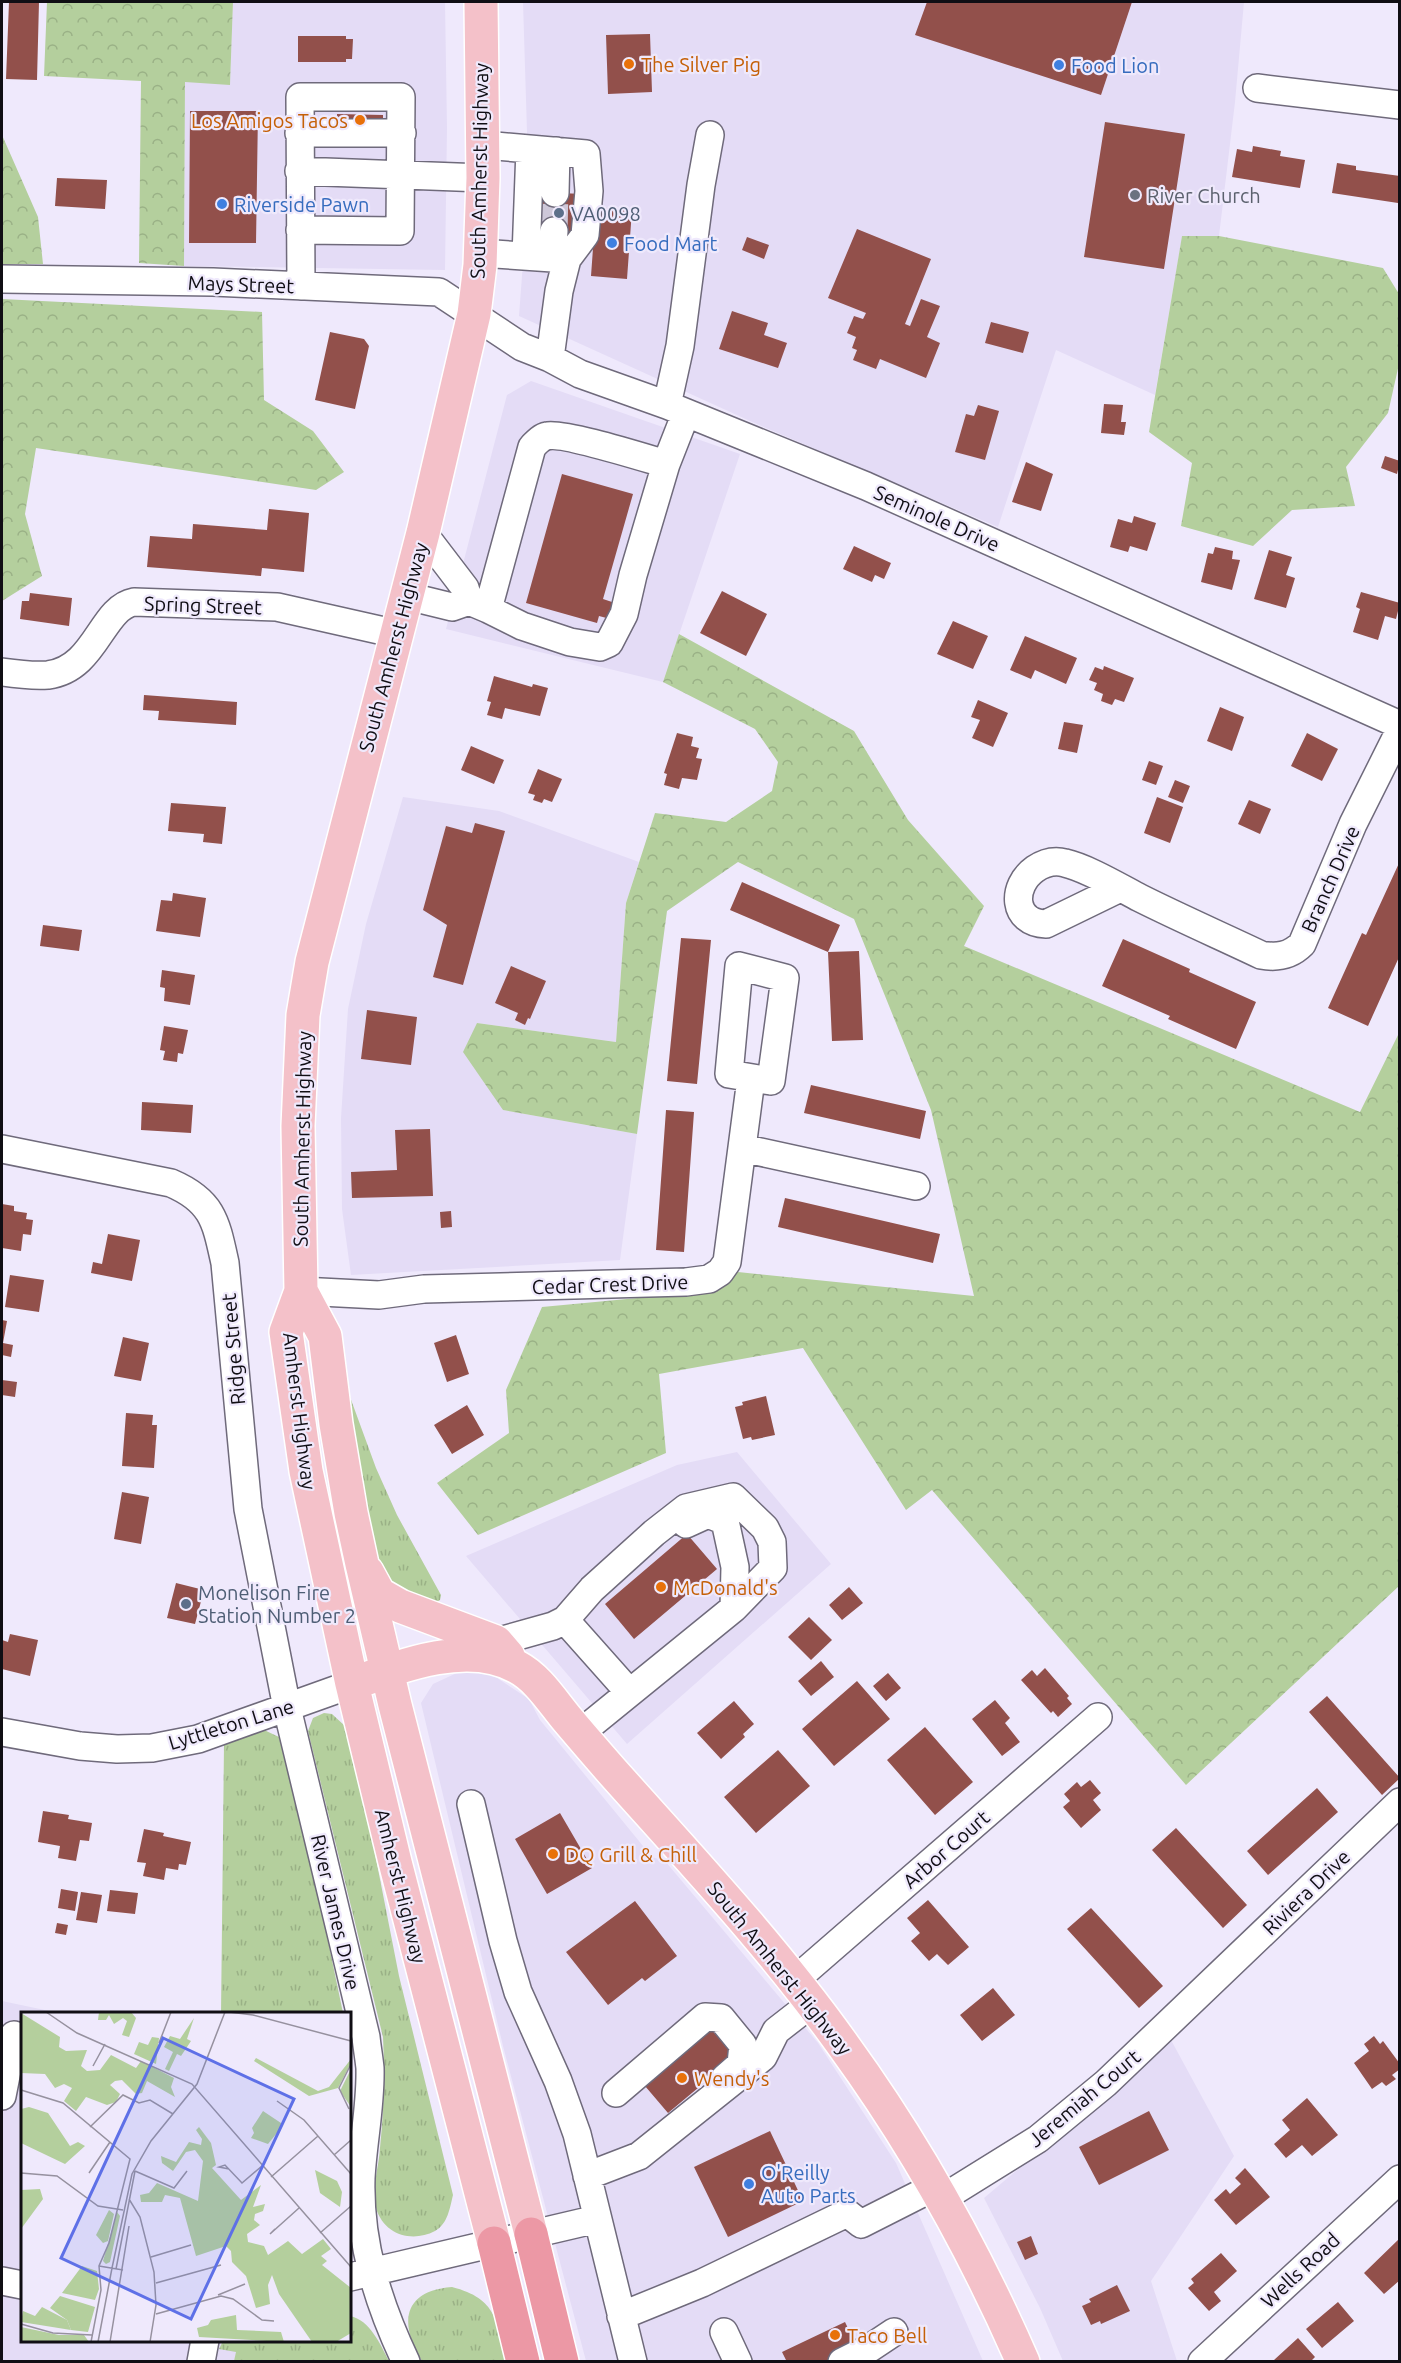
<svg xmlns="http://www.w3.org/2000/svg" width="1401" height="2363" font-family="Ubuntu,sans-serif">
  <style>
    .built { fill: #e4dcf6 }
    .grass { fill: url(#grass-tufts) }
    .forest { fill: url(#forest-crowns) }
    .building { fill: #92504b }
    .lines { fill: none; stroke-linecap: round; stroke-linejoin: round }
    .minor-tunnel { stroke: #cec8d9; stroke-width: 27; stroke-dasharray: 27 14; stroke-linecap: butt }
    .minor-casing { stroke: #6f6a7b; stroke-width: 30 }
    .major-casing { stroke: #fff; stroke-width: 36 }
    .highway-casing { stroke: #fff; stroke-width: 36 }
    .minor { stroke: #fff; stroke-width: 27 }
    .major { stroke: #f4c1c9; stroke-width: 33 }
    .highway { stroke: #ec98a5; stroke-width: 33 }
    .food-dot { fill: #e8710a; stroke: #efe9fc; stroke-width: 2 }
    .shop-dot { fill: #3f7fe0; stroke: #efe9fc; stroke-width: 2 }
    .worship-dot { fill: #6b7280; stroke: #efe9fc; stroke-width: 2 }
    .service-dot { fill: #5c6f8a; stroke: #efe9fc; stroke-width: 2 }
    .labels { text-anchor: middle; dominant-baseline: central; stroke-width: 4.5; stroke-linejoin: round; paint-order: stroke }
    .food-label { font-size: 20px; fill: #c56008; stroke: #efe9fc; text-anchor: start }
    .shop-label { font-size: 20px; fill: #366cbe; stroke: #efe9fc; text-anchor: start }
    .street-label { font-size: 20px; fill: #100e14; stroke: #efe9fc }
    .worship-label { font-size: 20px; fill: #5b616d; stroke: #efe9fc; text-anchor: start }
    .service-label { font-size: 20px; fill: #4e5e75; stroke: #efe9fc; text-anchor: start }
    .inset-road { fill: none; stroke: #96919f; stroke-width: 1.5 }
    .view { fill: #5e70e7; fill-opacity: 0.15; stroke: #5e70e7; stroke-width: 3 }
    .inset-edge { fill: none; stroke: #100e14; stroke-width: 3 }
  </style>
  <defs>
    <pattern id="grass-tufts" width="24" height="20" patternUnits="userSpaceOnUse" patternTransform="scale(1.5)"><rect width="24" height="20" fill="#b4cf9d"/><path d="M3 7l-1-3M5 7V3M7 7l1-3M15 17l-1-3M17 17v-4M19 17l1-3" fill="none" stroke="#9ab186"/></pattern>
    <pattern id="forest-crowns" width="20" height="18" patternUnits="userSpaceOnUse" patternTransform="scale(1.5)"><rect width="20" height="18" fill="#b4cf9d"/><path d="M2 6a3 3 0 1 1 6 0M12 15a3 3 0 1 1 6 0" fill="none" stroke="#9ab186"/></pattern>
  </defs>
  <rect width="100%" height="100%" fill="#efe9fc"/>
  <path class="built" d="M233,2H445L447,128L445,270L184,266L185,81L230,84Z
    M523,2H1244L1235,102L1219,236L1182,237L1155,395L1056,350L998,527L750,421L519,316L525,236L527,132Z
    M531,381L740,454L663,682L446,629L507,395Z
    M403,797L499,811L639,862L626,903L616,1042L477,1023L503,1110L637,1134L620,1260L351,1275L342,1209L341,1118L348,1009L366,924Z
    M737,1452L831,1564L627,1744L466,1556L677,1465Z
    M459,1672L491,1674L529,1699L540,1720L652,1857L665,1861L818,2043L896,2163L983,2361H586L503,2046L421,1703L433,1684Z
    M2,2001L59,2013L22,2014V2340L241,2341L237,2361L2,2362Z
    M1171,2040L1234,2156L1151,2281L1177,2361H1063L1040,2308L984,2198Z"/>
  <path class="grass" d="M346,1386L376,1468L397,1515L441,1595L440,1600L431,1605L378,1578Z
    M324,1713L332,1714L345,1726L352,1752L368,1818L399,1976L453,2195C450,2207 448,2224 435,2231C412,2243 384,2235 376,2208C371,2189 379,2167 380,2148C384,2110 385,2074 383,2037L308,1731L313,1718Z
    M262,1729L279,1737L312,1864L343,2013L221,2014L224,1744Z
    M452,2287C498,2299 496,2321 506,2361H422C399,2324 402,2291 452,2287Z
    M350,2316C370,2320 380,2344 389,2361H234L236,2352L219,2349L223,2341L350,2340Z"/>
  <path class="forest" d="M47,2H233L230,85L185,82L184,266L139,263L141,81L44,76Z
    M2,135L38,217L43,264H2Z
    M1182,236H1219L1383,268L1399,294V364L1388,413L1346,467L1355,506L1292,510L1253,546L1181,526L1192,463L1149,432Z
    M2,299L262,312L264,400L313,431L344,472L316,490L36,448L25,514L42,576L2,601Z
    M679,634L854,731L908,820L984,906L964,946L1360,1112L1399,1033V1586L1186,1785L932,1490L906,1510L803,1348L659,1374L666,1453L478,1535L437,1483L509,1433L506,1390L542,1307L712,1291L738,1272L974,1296L931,1110L854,919L738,862L667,911L637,1134L503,1110L463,1052L477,1023L616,1042L626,903L655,813L726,822L772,791L778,762L755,729L663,682Z"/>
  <path class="building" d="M9,2H39L37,80L6,79Z
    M927,2H1132L1101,95L915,35Z
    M650,34L652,92L608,94L606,35Z
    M298,36H346V39H353L352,59H346V62H298Z
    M190,111H258L256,243H189Z
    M337,114L383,115V126L337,125Z
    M1105,122L1185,134L1164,269L1084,257Z
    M1253,146L1281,151L1280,156L1305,160L1300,188L1232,177L1237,149L1252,152Z
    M1337,163L1356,166V170L1400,176L1398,203L1332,193Z
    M57,178L107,180L105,209L55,206Z
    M537,192L583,194L581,233L535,231Z
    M596,207L632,210L627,279L591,276Z
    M857,229L931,259L905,324L910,326L921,299L940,306L927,337L940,343L926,378L880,359L876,369L853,360L857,350L852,348L856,337L847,333L854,316L863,319L866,313L828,298Z
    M747,237L769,245L764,259L742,250Z
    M732,311L768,323L764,335L787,343L778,368L719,349Z
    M991,322L1029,332L1023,353L985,343Z
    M330,332L364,339L369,346L355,409L315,400Z
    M1104,404L1123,405L1121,422H1126L1124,435L1101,433Z
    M978,405L999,411L985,460L955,452L966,414L974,416Z
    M1385,456L1400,461L1397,474L1381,468Z
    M1026,462L1053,474L1041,511L1012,502Z
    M562,474L633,494L603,599L618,604L614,620L599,616L597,623L526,603Z
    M269,509L309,513L304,572L262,568L261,576L147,567L150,536L192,539L193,524L267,530Z
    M1134,516L1156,523L1147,551L1130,546L1128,552L1110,547L1118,519L1132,523Z
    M854,546L891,563L884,579L875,575L872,582L843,569Z
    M1215,547L1233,551L1232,559L1240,560L1232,590L1201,582L1208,553L1213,554Z
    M1269,550L1292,557L1286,575L1295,578L1286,608L1254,599Z
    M722,591L767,614L746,656L700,633Z
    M1361,592L1400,603L1396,619L1385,616L1378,640L1353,632L1360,609L1356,607Z
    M30,593L72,598L69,626L20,619L22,601H29Z
    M953,621L988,636L973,669L937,654Z
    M1025,636L1077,658L1066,684L1035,670L1031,679L1010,670Z
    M1104,666L1134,678L1124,702L1115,699L1112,705L1101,701L1103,694L1094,690L1097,683L1089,680L1095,667L1103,670Z
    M494,676L532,687L533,684L548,688L540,716L505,708L502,719L487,715L491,702L487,701Z
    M144,695L237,702L236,725L158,720L159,711L143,710Z
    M978,700L1008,713L993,747L972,738L980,720L971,717Z
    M1220,707L1244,717L1232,751L1207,741Z
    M1064,722L1083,725L1077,753L1058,749Z
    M677,733L693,737L691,746L699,748L696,758L702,759L697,780L682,778L679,789L664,785L667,774L664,773Z
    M1307,733L1338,749L1322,781L1291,766Z
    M471,746L504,760L494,784L461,770Z
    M1149,761L1163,766L1156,785L1142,780Z
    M538,769L562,779L552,802L544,799L542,803L533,800L535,795L528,793Z
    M1175,780L1190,786L1183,803L1168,797Z
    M1157,797L1183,807L1170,843L1144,833Z
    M1249,800L1271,809L1260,834L1238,824Z
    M171,803L226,807L222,844L203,842L204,834L168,831Z
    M475,823L505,831L463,985L433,977L447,925L423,910L446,826L472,833Z
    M1400,861V955L1368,1026L1328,1008L1362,933L1366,935Z
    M742,882L840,925L828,952L859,951L863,1040L832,1041L828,952L730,910Z
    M173,893L206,898L200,937L156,931L161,900L172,901Z
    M43,925L82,930L79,951L40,946Z
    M681,938L711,940L697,1084L667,1081Z
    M1123,939L1190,969L1189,972L1256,1002L1236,1049L1168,1019L1170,1016L1102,986Z
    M511,966L546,981L530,1019L528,1018L525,1025L515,1020L518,1013L495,1003Z
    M162,970L195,975L190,1005L164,1001L165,988L160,987Z
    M367,1010L417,1017L411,1065L361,1059Z
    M164,1026L188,1030L183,1054L178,1053L177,1062L163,1060L165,1051L160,1050Z
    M811,1085L926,1111L920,1139L804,1113Z
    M142,1102L193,1105L191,1133L141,1130Z
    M666,1110L694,1112L684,1252L656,1250Z
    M430,1129L433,1196L352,1198L351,1172L397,1170L395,1130Z
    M785,1198L940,1234L933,1263L778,1227Z
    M2,1204L14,1206V1211L27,1213L26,1219L33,1220L31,1235L23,1234L21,1251L2,1248Z
    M451,1211L452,1227L441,1228L440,1212Z
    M108,1234L140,1240L132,1281L91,1273L93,1262L102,1264Z
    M10,1275L44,1280L39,1312L5,1307Z
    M2,1320L7,1321L3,1343L13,1345L11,1357L2,1355Z
    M456,1335L469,1374L447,1382L434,1343Z
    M123,1337L149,1343L141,1381L114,1376Z
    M2,1380L17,1382L15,1397L2,1395Z
    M766,1396L775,1435L752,1440L751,1437L743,1439L735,1407L743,1405L742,1402Z
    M467,1405L484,1435L452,1454L434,1425Z
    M126,1413L153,1415L152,1425H157L154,1468L122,1466Z
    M122,1492L149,1497L141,1544L114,1539Z
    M687,1534L717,1569L634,1639L605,1604Z
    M176,1583L204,1590L195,1624L167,1618Z
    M849,1587L863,1603L842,1620L829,1605Z
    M809,1617L832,1640L811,1660L788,1637Z
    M10,1634L38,1640L30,1676L2,1669V1640L8,1642Z
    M821,1661L834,1677L811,1696L798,1681Z
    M1045,1668L1069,1696L1067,1698L1072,1704L1058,1717L1053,1711L1051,1713L1021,1680L1032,1670L1037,1676Z
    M888,1673L901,1688L886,1701L873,1686Z
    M857,1681L890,1719L834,1766L802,1729Z
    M1327,1696L1400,1778L1382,1795L1309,1712Z
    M995,1700L1010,1718L1005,1723L1020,1742L1002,1756L972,1719Z
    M734,1701L754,1724L743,1734L745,1737L721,1759L697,1733Z
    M925,1727L973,1782L935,1815L887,1760Z
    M778,1750L810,1786L756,1833L724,1797Z
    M1090,1780L1101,1793L1093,1800L1101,1810L1081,1828L1063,1807L1070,1801L1064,1794L1077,1782L1081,1787Z
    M1317,1788L1338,1812L1268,1875L1247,1851Z
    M43,1811L69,1815L68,1819L92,1823L89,1841L80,1840L76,1861L58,1858L60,1846L38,1842Z
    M560,1813L592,1868L547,1894L515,1839Z
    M1176,1828L1247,1905L1223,1928L1152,1850Z
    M144,1829L164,1833L163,1836L191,1842L186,1865L179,1864L178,1870L166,1868L164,1880L143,1876L146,1863L137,1862Z
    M61,1889L78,1892L75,1911L58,1908Z
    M110,1890L138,1893L135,1914L107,1911Z
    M81,1892L102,1895L97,1923L76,1920Z
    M928,1900L969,1947L948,1965L937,1954L929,1961L911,1941L920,1933L907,1918Z
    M635,1901L677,1956L645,1981L642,1978L608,2005L566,1952Z
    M1091,1908L1163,1986L1139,2008L1067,1929Z
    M57,1923L68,1925L66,1935L55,1933Z
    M993,1988L1015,2015L982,2041L960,2015Z
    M711,2029L735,2057L668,2113L645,2086L663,2071L660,2067Z
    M1374,2036L1380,2044L1383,2041L1400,2064V2069L1392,2075L1396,2079L1386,2086L1382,2082L1372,2089L1354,2063L1369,2051L1364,2044Z
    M1307,2098L1338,2135L1312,2156L1302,2145L1286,2158L1274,2144L1290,2130L1282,2120Z
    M1149,2111L1169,2150L1099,2185L1079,2147Z
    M770,2131L803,2201L728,2237L694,2167Z
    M1245,2168L1270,2197L1236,2225L1214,2200L1226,2189L1230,2194L1241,2184L1235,2178Z
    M1031,2236L1038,2254L1025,2260L1017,2242Z
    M1400,2238V2280L1384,2294L1364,2273Z
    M1221,2253L1237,2271L1214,2292L1221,2301L1209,2311L1188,2288L1194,2283L1191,2279Z
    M1117,2285L1130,2311L1101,2324L1100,2321L1091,2325L1082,2306L1091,2302L1089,2299Z
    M1338,2302L1354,2321L1322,2348L1306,2329Z
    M845,2322L857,2347L827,2362H787L782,2352Z
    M1298,2338L1315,2357L1310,2362H1276L1274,2360Z"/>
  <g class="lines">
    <path class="minor-tunnel" d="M554,231L555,193"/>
    <defs>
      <path id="minor" d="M1257,88L1400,105
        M299,133H402
        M484,145L586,154L589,191L585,235L567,259L559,291L550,358
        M299,171L483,178
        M555,193L556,151
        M300,230L400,231L401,97H300L301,286
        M480,253L567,259
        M526,256L530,149
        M552,258L554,231
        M2,279L213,282L439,292L522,347L550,358L580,374L667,405L866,486L1400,725
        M667,405L680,346L701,185L710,135
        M407,596L452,607L469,601L465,588L423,533
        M469,601L488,609L532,447C536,443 541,437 547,436C563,432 645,458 666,464L686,413
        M488,609L522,626L570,642L600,647L609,643L624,614L633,575L666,464
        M2,672C16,674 34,676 48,675C96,669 101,608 134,602L277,607L397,634
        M1120,888L1046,924C1012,923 1011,886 1035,869C1044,863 1054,860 1065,863C1087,868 1119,887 1140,898C1180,918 1221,936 1261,955C1277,958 1290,956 1302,944L1353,824L1400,730
        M739,966L785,978L771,1081L729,1074Z
        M742,1148L916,1186
        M2,1149L171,1183C213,1201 216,1222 225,1263L248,1509L287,1708L366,2037C367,2047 369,2058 370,2068C371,2105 363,2141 361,2178C359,2243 378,2303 406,2362
        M301,1291L379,1295L424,1289L686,1282L709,1279L720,1272L727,1262L751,1079
        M686,1524L708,1514L725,1521L735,1567L734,1608
        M565,1620L629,1692
        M485,1656L496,1642L553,1626L565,1620L592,1589L654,1533L686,1508L733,1497L765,1528L772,1542L773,1568L734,1608L579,1734
        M2,1732L80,1746L117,1749L152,1748L198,1739L352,1684
        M471,1804L503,1941L518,1992L558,2081L577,2134L633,2362
        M794,1981L1098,1717
        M616,2093L705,2017L721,2018L743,2045L741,2064L725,2078
        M2,2096L14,2035
        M587,2176L639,2156L763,2057L776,2031L812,2003
        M943,2198L1038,2139L1106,2083L1400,1802
        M350,2277L597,2219
        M2,2281L22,2285
        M621,2316L702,2283L847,2213L861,2224L936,2186
        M724,2332L738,2362
        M201,2362L205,2340
        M842,2362L870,2348L894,2332
        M1202,2362L1400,2179"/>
      <path id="major" d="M481,2L483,178L480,265L474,314L423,533L312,962L303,1015L298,1126L301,1291L286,1332L306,1471L352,1684L395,1862L494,2243
        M301,1291L325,1336L336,1424L351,1513L362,1564L395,1705L531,2234
        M367,1572L379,1594L400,1606L496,1642L508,1656
        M352,1684C400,1666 468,1639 517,1667C538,1678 552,1701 567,1719C584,1739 601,1759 618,1778C696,1865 776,1951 843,2045C915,2144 974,2250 1023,2362"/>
      <path id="highway" d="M531,2234L562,2362
        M494,2243L523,2362"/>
    </defs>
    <use href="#minor" class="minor-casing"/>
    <use href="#major" class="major-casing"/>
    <use href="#highway" class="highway-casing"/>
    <use href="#minor" class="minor"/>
    <use href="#major" class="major"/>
    <use href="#highway" class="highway"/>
  </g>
  <g class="food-dot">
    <circle cx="629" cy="64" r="6"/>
    <circle cx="360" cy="120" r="6"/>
    <circle cx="661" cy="1587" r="6"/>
    <circle cx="553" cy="1854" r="6"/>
    <circle cx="682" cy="2078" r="6"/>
    <circle cx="835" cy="2335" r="6"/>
  </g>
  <g class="shop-dot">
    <circle cx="1059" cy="65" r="6"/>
    <circle cx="222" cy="204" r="6"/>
    <circle cx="612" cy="243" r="6"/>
    <circle cx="749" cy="2184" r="6"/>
  </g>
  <circle class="worship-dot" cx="1135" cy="195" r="6"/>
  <g class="service-dot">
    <circle cx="559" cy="213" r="6"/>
    <circle cx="186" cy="1604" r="6"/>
  </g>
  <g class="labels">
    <g class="food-label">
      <text x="641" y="64">The Silver Pig</text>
      <text x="348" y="120" text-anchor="end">Los Amigos Tacos</text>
      <text x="673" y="1587">McDonald's</text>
      <text x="565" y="1854">DQ Grill &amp; Chill</text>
      <text x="694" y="2078">Wendy's</text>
      <text x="847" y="2335">Taco Bell</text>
    </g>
    <g class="shop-label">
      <text x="1071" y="65">Food Lion</text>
      <text x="234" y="204">Riverside Pawn</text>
      <text x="624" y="243">Food Mart</text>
      <text x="761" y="2172">O'Reilly<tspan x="761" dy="23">Auto Parts</tspan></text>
    </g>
    <g class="street-label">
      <text transform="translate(479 171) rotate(-89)">South Amherst Highway</text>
      <text transform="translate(241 284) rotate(2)">Mays Street</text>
      <text transform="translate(937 518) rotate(24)">Seminole Drive</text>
      <text transform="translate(203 605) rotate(2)">Spring Street</text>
      <text transform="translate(393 647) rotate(-75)">South Amherst Highway</text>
      <text transform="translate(1330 879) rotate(-66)">Branch Drive</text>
      <text transform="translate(302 1139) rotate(-89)">South Amherst Highway</text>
      <text transform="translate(610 1284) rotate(-2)">Cedar Crest Drive</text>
      <text transform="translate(233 1349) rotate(-95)">Ridge Street</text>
      <text transform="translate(300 1411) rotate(83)">Amherst Highway</text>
      <text transform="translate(231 1724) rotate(-17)">Lyttleton Lane</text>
      <text transform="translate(946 1849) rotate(-41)">Arbor Court</text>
      <text transform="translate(401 1886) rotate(76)">Amherst Highway</text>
      <text transform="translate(1306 1892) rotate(-44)">Riviera Drive</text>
      <text transform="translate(336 1912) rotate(77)">River James Drive</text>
      <text transform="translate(780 1968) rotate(51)">South Amherst Highway</text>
      <text transform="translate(1084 2098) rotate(-40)">Jeremiah Court</text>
      <text transform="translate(1300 2270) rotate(-43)">Wells Road</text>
    </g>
    <g class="worship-label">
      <text x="1147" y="195">River Church</text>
    </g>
    <g class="service-label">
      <text x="571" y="213">VA0098</text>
      <text x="198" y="1592">Monelison Fire<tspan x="198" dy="23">Station Number 2</tspan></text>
    </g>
  </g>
  <g transform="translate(21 2012)">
    <rect width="330" height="330" fill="#efe9fc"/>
    <path d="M88,198L93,202L87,229L82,231L75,223ZM96,200L99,204L89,250L85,252L82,249ZM61,254L76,259L78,277L74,288L41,281ZM39,284L74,295L67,320L50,318L46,308L29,296ZM0,315L38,323H63L68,330H0Z" fill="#b4cf9d"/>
    <path d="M78,0H110L115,6L108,25L101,23L106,9L102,6L93,12L88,3L85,8H77ZM0,1L39,25L38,35L45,39L66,38L60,54L66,59L79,58L90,43L115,56L120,49L153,66L150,75L154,85L126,69L121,81L115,82L101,68L94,69L89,73L99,82L95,90L86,93L65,85L55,99L43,89L51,76L43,72L34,76L24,62L0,61ZM173,6L166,27L170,29L160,44L156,42L148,59L144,57L152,40L143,35L149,24L159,27ZM131,25L138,26L135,52L113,42L118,30L127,33ZM235,46L297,79L308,75L330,47V51L317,76L288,84L233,49ZM330,57V95L319,79ZM8,95L27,101L49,134L57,130L64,134L44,152L0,131V97ZM242,99L260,111V116L247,132L230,126L233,121L231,116ZM178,115L190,131L195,153L191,156L220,188L240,173L232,195L244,192L242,199L234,202L233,208L239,213L226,222L227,230L243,234L247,243L267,229L281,242L302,227L310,237L300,244L306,249L301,253L330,276V321L315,330H291L258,282L251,263L247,273L249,292L235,296L225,264L211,250L210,239L205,234L175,244L159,186L144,183L141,190H120L119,183L128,181L136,171L177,189L182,149L174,138L165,140L152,159L141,151L140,144L155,150L168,130L180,133L181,127L175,118ZM294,158L316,169L321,180L319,195L299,181ZM19,177L22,187L0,217V178ZM21,295L46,308L50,318L0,310L2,299L14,304ZM215,303L216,318L260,320L263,330L178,325L176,316L187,313L190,308Z" fill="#b4cf9d"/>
    <path class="inset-road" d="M25,0L56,21L171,72L330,255M208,0L232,3L330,29M138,31L150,0M72,54L84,32M0,78L42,91L109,147L88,231L78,254L80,278L70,330M256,89L283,108L330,162M328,97L318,76L330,52M69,115L102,83L118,91L129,88L152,102M313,143L330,128M208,157L198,155L204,153L221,171L241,154M114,159L153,176L166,159M0,161L36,164L77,194L102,198M68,161L89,130M250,165L297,124M108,187L119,205L133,260L135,293L129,330M254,217L249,222L278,196M299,221L330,194M130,245L170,233M78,254L102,258M91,256L111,162L130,129L176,72L204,0M95,257L114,159M135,271L200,253M197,283L224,272M135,302L200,284L212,287L241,308L253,309M0,312L32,321L71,323M77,330L91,256M89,330L108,214"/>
    <path class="view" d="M142,26L273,87L170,307L40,246Z"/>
    <rect width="330" height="330" class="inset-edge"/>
  </g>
  <rect width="1401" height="2363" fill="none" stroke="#100e14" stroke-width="6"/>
</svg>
